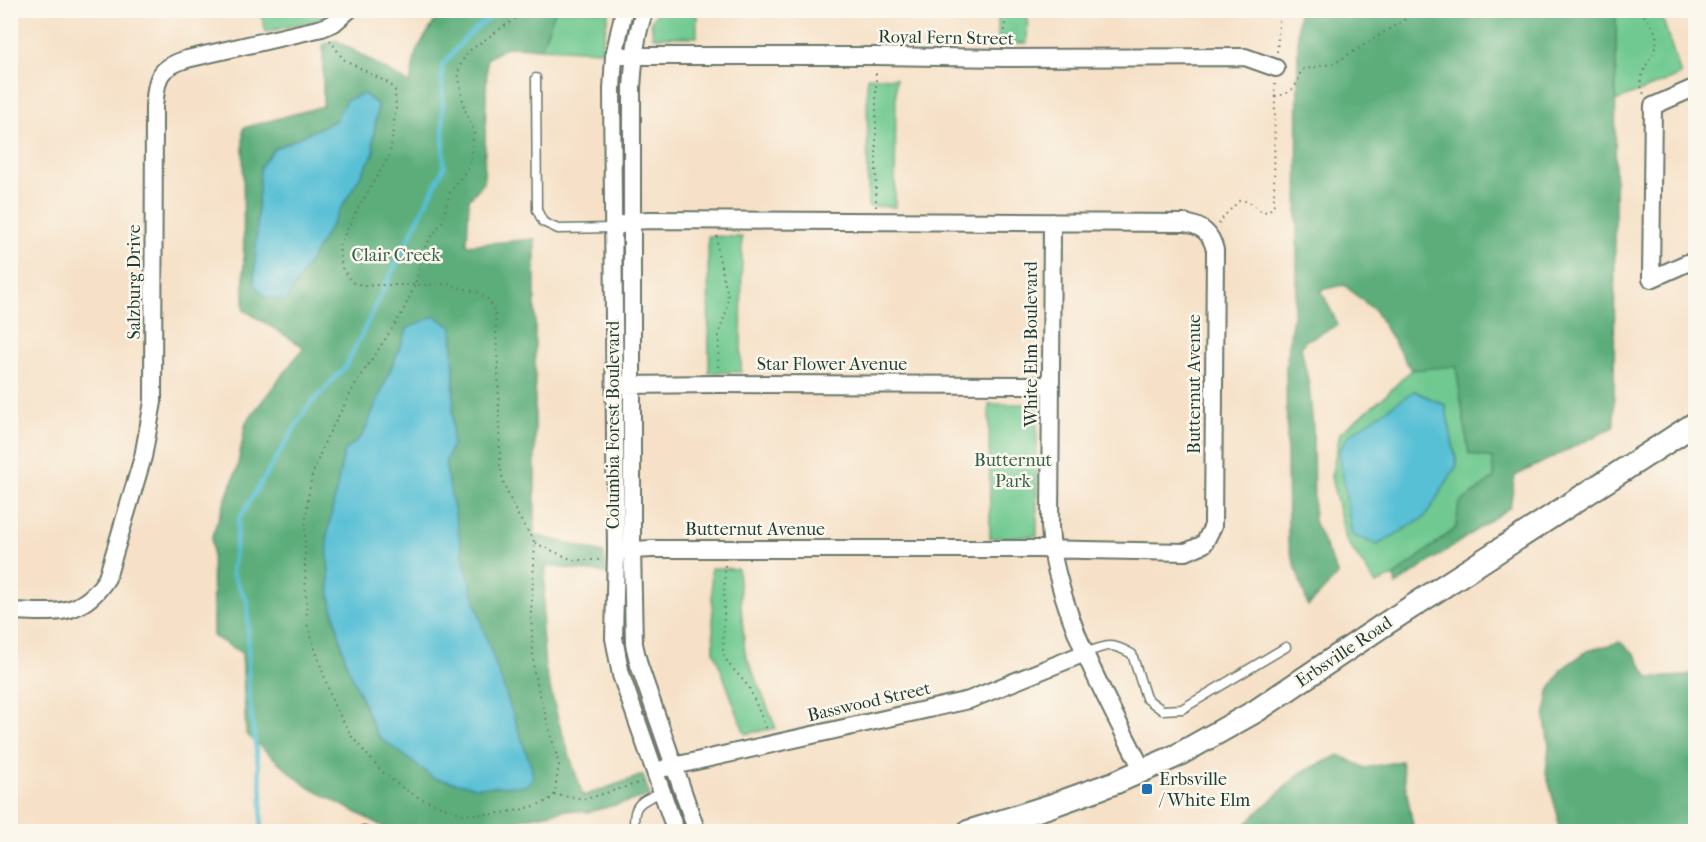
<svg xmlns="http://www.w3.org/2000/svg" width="1706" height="842" font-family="'IM FELL French Canon',serif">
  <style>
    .green { fill: #6fc990; stroke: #478362; stroke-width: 1.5; fill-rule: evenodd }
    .forest { fill: #5bad7a; stroke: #3d7557; stroke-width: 1.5; fill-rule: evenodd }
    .water { fill: #58c0d5; stroke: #3c7e84; stroke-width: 1.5 }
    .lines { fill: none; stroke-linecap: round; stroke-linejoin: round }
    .stream { stroke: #58c0d5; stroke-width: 4.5 }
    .service-casing { stroke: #6a7668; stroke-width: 11 }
    .minor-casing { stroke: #6a7668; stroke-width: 20 }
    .secondary-casing { stroke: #6a7668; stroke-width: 26 }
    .path { stroke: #6a7668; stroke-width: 2; stroke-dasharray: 1.5 4.5; stroke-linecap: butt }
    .service { stroke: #fff; stroke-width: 8 }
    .minor { stroke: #fff; stroke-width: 16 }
    .secondary { stroke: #fff; stroke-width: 22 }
    .poi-dot { fill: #1f6fb2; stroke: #fbf7ec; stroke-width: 2 }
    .labels { text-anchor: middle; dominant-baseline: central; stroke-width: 5; stroke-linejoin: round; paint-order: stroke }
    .street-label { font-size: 18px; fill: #1f3d34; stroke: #fbf7ec }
    .park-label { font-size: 18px; fill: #33604b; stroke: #fbf7ec }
    .poi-label { font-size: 18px; fill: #1f3d34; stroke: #fbf7ec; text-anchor: start }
  </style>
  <rect width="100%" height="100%" fill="#fbf7ec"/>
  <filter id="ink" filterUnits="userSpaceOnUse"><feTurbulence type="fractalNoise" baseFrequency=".0167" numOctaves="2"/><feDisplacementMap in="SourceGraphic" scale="12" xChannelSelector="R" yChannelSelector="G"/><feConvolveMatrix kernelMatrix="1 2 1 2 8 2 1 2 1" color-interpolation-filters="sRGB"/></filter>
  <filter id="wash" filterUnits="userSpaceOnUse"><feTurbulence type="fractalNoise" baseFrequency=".008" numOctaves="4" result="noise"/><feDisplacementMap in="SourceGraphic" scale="24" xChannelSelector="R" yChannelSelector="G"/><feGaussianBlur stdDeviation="1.35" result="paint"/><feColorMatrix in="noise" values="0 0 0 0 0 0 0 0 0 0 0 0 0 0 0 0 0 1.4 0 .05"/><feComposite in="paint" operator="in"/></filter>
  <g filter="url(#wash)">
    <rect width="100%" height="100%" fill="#f6e1c8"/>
    <path class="green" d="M659,10L697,11V37H653L651,21Z
      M260,11H336L326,18L266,32Z
      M555,11H609L601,51L541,48Z
      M998,11H1028L1027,43L998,44Z
      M1616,11H1660L1681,75L1616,101Z
      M867,77L896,78L895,207L868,206Z
      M708,236L742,237L741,372L709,373Z
      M1456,365L1469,454L1492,458L1494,478L1459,504L1456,528L1394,576L1376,584L1346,540L1331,477L1340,433L1385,396L1411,370ZM1414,391L1445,405L1457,465Z
      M989,404H1037V536L990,538Z
      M711,568L738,569L745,653L776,728L745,734L714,651Z"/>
    <path class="forest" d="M441,11H555L541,48L506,47L487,59L484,183L469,199L467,245L535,239V535L604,553L606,573L546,566L542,631L545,668L559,723L583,796L643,775L650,796L589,812L566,810L463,831L393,832L306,786L246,734L242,653L213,636L212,536L237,469L246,422L304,347L244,310L243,128L323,106V45L336,40L410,84L416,51ZM364,94L378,105L373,141L374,153L274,149L335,121ZM452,327L454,377L452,445L445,464L464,565L484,631L377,735L346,662L330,597L344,452L363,435L408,328Z
      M1298,11H1616L1614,427L1515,476L1510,507L1396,585L1394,576L1456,528L1459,504L1494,478L1492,458L1469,454L1456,366L1411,370L1375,311L1344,285L1321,290L1338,325L1305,341L1301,347L1309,385L1313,427L1314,521L1338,575L1308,606L1288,543L1286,366L1297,285Z
      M1620,642L1634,653L1649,678L1685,676L1695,672V831H1559L1558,816L1546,773L1549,746L1545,719L1549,691L1563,668L1587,651Z
      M1339,755L1365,768L1401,761L1414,831H1239L1263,807L1302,772Z"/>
    <path class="water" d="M364,94L378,105L373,141L374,153L286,301L265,297L254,284L260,167L274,149L335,121L346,100Z
      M435,316L452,327L454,377L452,445L445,464L465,565L484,631L531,766L533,778L525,786L475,787L434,778L377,735L346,662L330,597L327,536L344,452L363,435L408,328Z
      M1414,391L1445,405L1457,465L1425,517L1378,545L1352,535L1339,451L1349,435Z"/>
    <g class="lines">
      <path class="stream" d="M261,832L262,794L248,690V603L232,573L239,519L307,408L346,366L444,167L442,66L467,36L499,10"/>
    </g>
  </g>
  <g filter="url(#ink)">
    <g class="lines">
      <defs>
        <path id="service" d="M536,78L537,210L543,222L558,229L613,228
          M1085,653C1107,645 1111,642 1132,654L1146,698L1162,710L1182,709L1286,647
          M363,830L367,832
          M635,832C631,805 639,801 663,792"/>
        <path id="minor" d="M624,10L614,56L612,89L616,551L614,638L621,675L676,832
          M645,10C635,35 634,62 632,88V549L634,644L639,665L697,832
          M624,56H876L1004,58L1245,57L1276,68
          M1696,87L1653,106L1651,279L1696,259
          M1052,222L1050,527C1051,542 1053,558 1057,573C1074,642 1111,707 1143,771
          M613,228L633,221L650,220L1185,223C1202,226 1211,233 1215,250L1213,526L1204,544L1186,552L1036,549H652L616,551
          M623,385L719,384L1050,385
          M10,611C53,612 81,619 107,578L143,457L153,402L154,107C157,78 157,68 187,59L322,28L334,23L349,10
          M665,768L969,700L1085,653"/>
        <path id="secondary" d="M968,832L1050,806L1114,783L1176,756L1256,711L1382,626L1696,423"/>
      </defs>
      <use href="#service" class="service-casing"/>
      <use href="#minor" class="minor-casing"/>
      <use href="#secondary" class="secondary-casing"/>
      <path class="path" d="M535,10L566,12L568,10
        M1641,10C1645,18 1654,27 1656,35C1661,54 1632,72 1644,94
        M330,40L343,59L390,84L395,90L396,107L390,155L357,210L339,246L342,268L352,282L365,286L374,285H415L446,284L477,292L489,300L495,313L498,366L500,465L504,485L517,514L535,543L531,613L534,673L559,765L554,795L548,801L534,806L520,810L493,814H463L422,799L404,789L381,771L352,737L333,703L307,624L305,569V530L308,498L312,475L326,439L355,385L401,315L415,285L424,248L442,222L450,192L470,165L474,132L464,107L458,73L462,61L469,51L503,27L529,10
        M1005,43V10
        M1277,52L1280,10
        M1275,96C1293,94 1297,86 1301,70L1335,63L1420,10
        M876,207V72
        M1219,224L1224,216L1239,201H1248L1262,212L1269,211L1274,204L1275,84
        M717,236L718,253L728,297L727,309L719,333L718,369
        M535,543L573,560H600
        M725,565L723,653L728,663L749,687L767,730
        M554,795L586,799L642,782"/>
      <use href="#service" class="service"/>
      <use href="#minor" class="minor"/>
      <use href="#secondary" class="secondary"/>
    </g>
  </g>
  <rect class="poi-dot" x="1141" y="783" width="12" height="12" rx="3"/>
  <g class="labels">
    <g class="street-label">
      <text transform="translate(946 38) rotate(1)">Royal Fern Street</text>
      <text transform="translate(134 282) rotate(-90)">Salzburg Drive</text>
      <text transform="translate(1031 344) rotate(-90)">White Elm Boulevard</text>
      <text x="832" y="364">Star Flower Avenue</text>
      <text transform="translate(1194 384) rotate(-90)">Butternut Avenue</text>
      <text transform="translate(613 425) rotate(-90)">Columbia Forest Boulevard</text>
      <text x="755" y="529">Butternut Avenue</text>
      <text transform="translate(1344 652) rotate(-34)">Erbsville Road</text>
      <text transform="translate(869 702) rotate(-13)">Basswood Street</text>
    </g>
    <g class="park-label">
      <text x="396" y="255">Clair Creek</text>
      <text x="1013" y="460">Butternut<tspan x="1013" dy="21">Park</tspan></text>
    </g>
    <g class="poi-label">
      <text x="1159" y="779">Erbsville<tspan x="1159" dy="21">/ White Elm</tspan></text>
    </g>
  </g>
  <rect width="1706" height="842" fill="none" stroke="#fbf7ec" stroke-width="36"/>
</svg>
